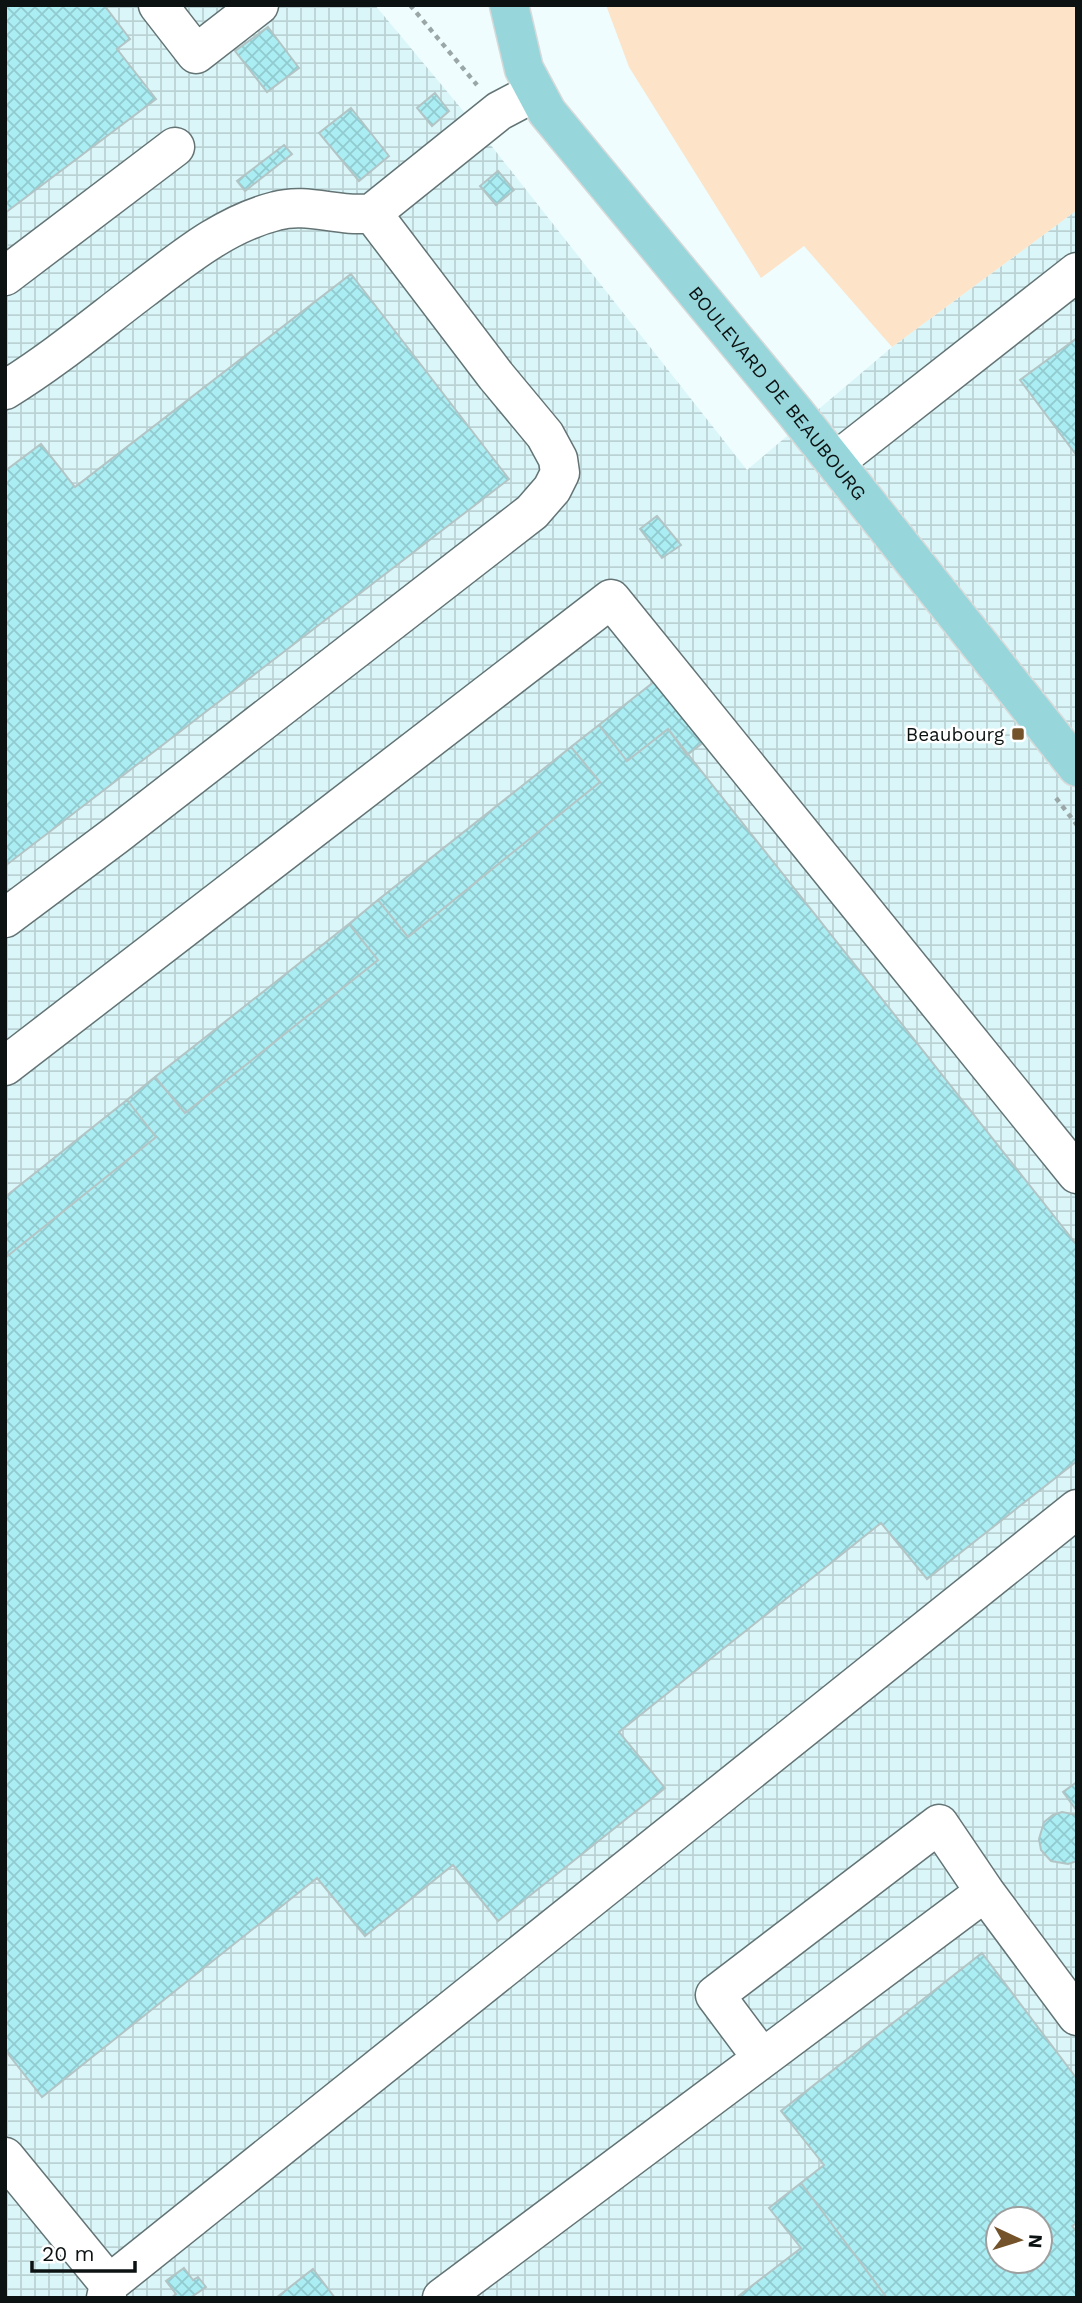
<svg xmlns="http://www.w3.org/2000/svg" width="1082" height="2303" font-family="'Work Sans',sans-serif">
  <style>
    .industrial { fill: url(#industrial-grid); fill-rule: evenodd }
    .green { fill: #fde3c7 }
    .building { fill: url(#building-cross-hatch); stroke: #b3c4c5; stroke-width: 2; fill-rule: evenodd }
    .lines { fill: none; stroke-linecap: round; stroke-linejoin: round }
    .minor-casing { stroke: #647475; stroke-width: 41 }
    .major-casing { stroke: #d8d9d9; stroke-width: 41 }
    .path { stroke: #9ba7a7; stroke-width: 4.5; stroke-dasharray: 5 5; stroke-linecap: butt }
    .minor { stroke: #fff; stroke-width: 38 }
    .major { stroke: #97d7dc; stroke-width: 38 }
    .poi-dot { fill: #74532a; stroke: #fff; stroke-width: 2.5 }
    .labels { text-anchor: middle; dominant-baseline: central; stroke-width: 5; stroke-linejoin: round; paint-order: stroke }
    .street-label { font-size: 19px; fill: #0c1212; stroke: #fff }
    .poi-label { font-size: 19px; fill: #0c1212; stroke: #fff; text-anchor: end }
  </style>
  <defs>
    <pattern id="industrial-grid" width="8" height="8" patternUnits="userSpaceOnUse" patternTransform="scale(1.75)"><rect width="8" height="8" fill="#dbf6f9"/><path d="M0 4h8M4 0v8" fill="none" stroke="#bbd2d4"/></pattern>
    <pattern id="building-cross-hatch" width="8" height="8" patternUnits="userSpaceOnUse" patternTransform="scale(1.75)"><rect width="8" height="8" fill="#aaedf3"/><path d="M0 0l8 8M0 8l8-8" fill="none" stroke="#91cacf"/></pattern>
  </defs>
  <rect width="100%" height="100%" fill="#effdfe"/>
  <path class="industrial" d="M5,5H375L475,125L747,470L892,347L1077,210V2298H5ZM998,2219H1040V2261H998Z"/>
  <path class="green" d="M606,5H1077V210L892,347L804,246L761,278L629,67Z"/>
  <path class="building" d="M5,5H104L130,39L117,49L156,99L5,213Z
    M268,27L299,68L267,92L235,51Z
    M435,93L449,111L432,126L417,108Z
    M351,108L389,156L359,181L319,133Z
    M284,145L292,154L245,191L237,181Z
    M498,171L514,190L496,205L480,186Z
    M351,274L509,479L5,866V471L41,444L75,487Z
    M1077,338V456L1020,380Z
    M657,516L681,545L662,558L640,529Z
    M659,678L709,738L687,755L668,729L627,761L599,725Z
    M599,725L627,761L668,729L1077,1245V1461L927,1579L881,1523L619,1732L665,1788L498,1921L453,1865L365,1936L317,1878L42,2097L5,2050V1258L156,1137L127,1100L155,1077L185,1113L378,960L349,924L378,900L408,937L600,782L571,747Z
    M571,747L600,782L408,937L378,900Z
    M349,924L378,960L185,1113L155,1077Z
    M127,1100L156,1137L5,1258V1197Z
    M1077,1782V1811L1063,1792Z
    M1062,1812L1077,1815V1861L1068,1864L1051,1861L1041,1850L1039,1839L1044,1822L1053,1815Z
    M982,1953L1077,2079V2223L1072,2226L1077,2232V2298H887L801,2183L824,2165L781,2111ZM998,2219H1040V2261H998Z
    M801,2183L887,2298H736L801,2248L769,2208Z
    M184,2268L193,2280L198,2277L206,2287L190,2298H171L176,2294L166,2281Z
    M313,2269L335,2298H276Z"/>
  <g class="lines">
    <defs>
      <path id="minor" d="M158,5L196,54L259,5
        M5,276L175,147
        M5,390C54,360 98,323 143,289C185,257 225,224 276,211C308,202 339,218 372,213L499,111L535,92
        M835,462L1077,272
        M5,918L116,835L532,512L552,489L560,473L558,459L545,435L496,376L372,213
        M5,1066L611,599L1077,1174
        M762,2058L715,1995L939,1824L985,1892
        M5,2157L109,2284
        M106,2298L109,2284L1077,1509
        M442,2298L985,1892L1077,2016"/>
      <g id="major">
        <path id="s1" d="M509,5L524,69L547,112L794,411L1077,767"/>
      </g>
    </defs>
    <use href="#minor" class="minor-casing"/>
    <use href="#major" class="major-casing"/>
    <path class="path" d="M410,5L477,85
      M1056,798L1077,825"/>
    <use href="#minor" class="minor"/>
    <use href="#major" class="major"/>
  </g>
  <rect class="poi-dot" x="1011" y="727" width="14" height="14" rx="3.5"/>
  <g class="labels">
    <g class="street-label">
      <text stroke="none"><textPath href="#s1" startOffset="478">BOULEVARD DE BEAUBOURG</textPath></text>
    </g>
    <g class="poi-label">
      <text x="1004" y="734">Beaubourg</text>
    </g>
  </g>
  <rect width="1082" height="2303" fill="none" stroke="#0c1212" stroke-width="14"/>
  <g transform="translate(1019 2240) rotate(94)"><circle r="33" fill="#ffffff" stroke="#9ea0a0" stroke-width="2"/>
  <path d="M0-5L12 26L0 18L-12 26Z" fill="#74532a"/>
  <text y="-10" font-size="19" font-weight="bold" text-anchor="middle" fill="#0c1212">N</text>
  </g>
  <path d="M32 2261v10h103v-10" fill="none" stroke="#0c1212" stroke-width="3.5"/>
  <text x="42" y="2261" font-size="21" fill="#0c1212" stroke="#ffffff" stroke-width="5" paint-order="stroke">20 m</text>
</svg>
